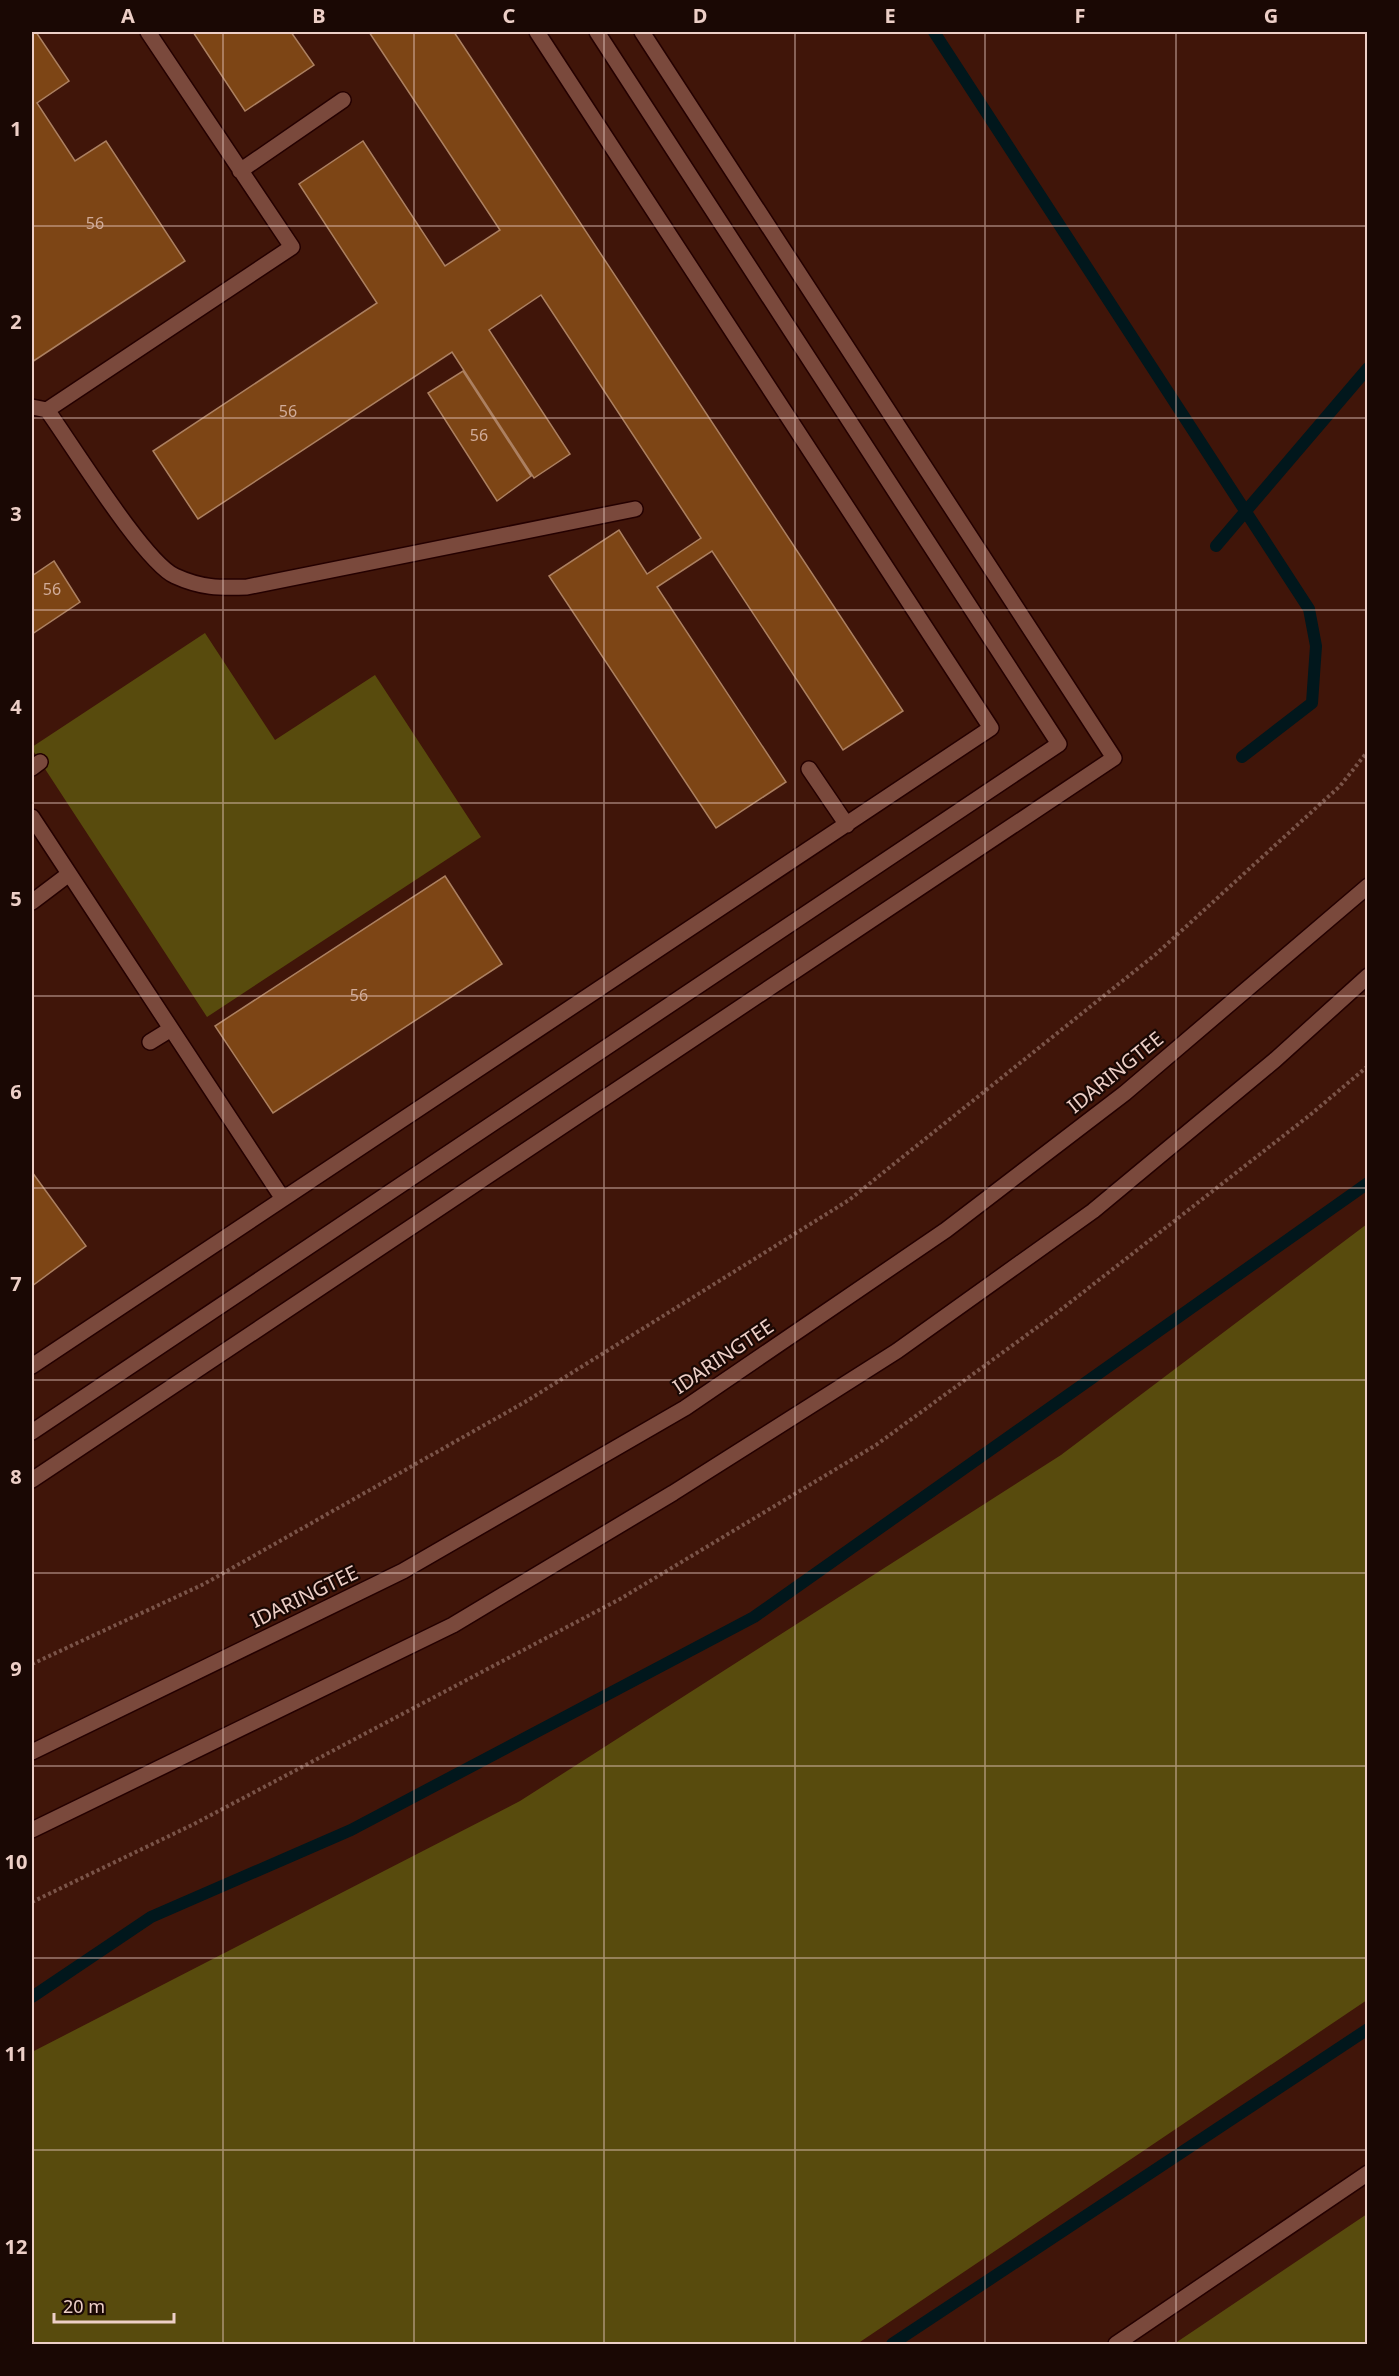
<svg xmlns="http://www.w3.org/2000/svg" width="1399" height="2376" font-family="'Noto Sans',sans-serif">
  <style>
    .green { fill: #584b0d }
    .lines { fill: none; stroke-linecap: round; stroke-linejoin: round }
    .stream { stroke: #01171c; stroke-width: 12 }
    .building { fill: #7d4515; stroke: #ac8061; stroke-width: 1.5 }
    .lane-casing { stroke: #240000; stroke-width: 18 }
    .secondary-casing { stroke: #240000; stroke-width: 18 }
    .path { stroke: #7a5449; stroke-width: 4; stroke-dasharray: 3 3; stroke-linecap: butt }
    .lane { stroke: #7a493c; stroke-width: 15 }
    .secondary { stroke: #7a493c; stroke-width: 15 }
    .grid { fill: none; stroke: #edcfc7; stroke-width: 1.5; stroke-opacity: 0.55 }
    .labels { text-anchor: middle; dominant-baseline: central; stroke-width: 4.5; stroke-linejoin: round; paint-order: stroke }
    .number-label { font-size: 16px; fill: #d1ac9a }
    .street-label { font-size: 20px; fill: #edcfc7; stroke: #1a0804 }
    .neatline { fill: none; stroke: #edcfc7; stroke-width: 2 }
    .grid-label { font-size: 20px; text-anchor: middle; font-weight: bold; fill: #edcfc7 }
  </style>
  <rect width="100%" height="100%" fill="#401509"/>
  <path class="green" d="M205,633L275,740L375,675L481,837L207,1017L32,749V747Z
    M1367,1224V2000L857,2344H32V2052L520,1801L1061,1455Z
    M1367,2214V2344H1174Z"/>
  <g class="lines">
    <path class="stream" d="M934,32L1309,609L1316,646L1312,703L1242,757
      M1216,546L1368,368
      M32,1997L151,1917L351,1830L754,1617L1368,1183
      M892,2344L1368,2029"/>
  </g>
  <path class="building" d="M32,32H36L69,81L37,103L75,161L106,141L185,261L32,362Z
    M193,32H291L314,65L245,111Z
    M369,32H454L903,711L843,750L712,551L657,587L786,782L716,828L549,576L619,530L647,574L701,538L541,295L489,330L570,454L534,478L452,352L198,519L153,451L377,303L299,184L363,141L445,266L500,230Z
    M463,371L531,476L497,501L428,393Z
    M54,561L80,602L32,634V576Z
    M445,876L502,964L273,1113L215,1026Z
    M32,1172L86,1246L32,1286Z"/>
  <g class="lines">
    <defs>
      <path id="lane" d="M240,171L343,100
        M32,407L47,410C71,443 144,562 175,576C201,588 219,588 247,587L635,509
        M47,410L292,247L148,32
        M32,768L40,762
        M809,769L847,825
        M32,817L283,1199
        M32,902L69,874
        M150,1042L171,1029
        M32,1366L991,728L537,32
        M32,1432L1059,744L597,32
        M32,1480L1114,758L642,32
        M1116,2344L1368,2173"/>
      <path id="secondary" d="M32,1752L403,1571L685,1408L946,1230L1125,1093L1368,886
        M32,1830L453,1625L673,1493L897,1351L1093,1211L1275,1060L1368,976"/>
    </defs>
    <use href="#lane" class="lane-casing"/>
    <use href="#secondary" class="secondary-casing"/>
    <path class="path" d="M32,1664L204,1584L525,1402L849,1200L1156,954L1340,786L1368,751
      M32,1902L194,1824L620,1599L876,1445L1054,1315L1310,1115L1368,1066"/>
    <use href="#lane" class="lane"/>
    <use href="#secondary" class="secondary"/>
  </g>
  <path class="grid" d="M223,32V2344M414,32V2344M604,32V2344M795,32V2344M985,32V2344M1176,32V2344M32,226H1368M32,418H1368M32,610H1368M32,803H1368M32,996H1368M32,1188H1368M32,1380H1368M32,1573H1368M32,1766H1368M32,1958H1368M32,2150H1368"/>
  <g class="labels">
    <g class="number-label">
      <text x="95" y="223">56</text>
      <text x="288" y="411">56</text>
      <text x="479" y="435">56</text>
      <text x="52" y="589">56</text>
      <text x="359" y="995">56</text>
    </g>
    <g class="street-label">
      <text transform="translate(1115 1072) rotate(-39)">IDARINGTEE</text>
      <text transform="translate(723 1356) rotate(-34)">IDARINGTEE</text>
      <text transform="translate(304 1596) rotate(-26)">IDARINGTEE</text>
    </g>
  </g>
  <rect width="1399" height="2376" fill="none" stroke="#1a0804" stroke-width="66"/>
  <path d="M54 2313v9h120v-9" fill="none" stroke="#edcfc7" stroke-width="3"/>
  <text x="63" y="2313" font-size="18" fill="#edcfc7" stroke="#1a0804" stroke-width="4.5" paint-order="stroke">20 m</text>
  <rect x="33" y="33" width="1333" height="2310" class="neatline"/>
  <g class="grid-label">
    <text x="128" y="23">A</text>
    <text x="319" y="23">B</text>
    <text x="509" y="23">C</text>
    <text x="700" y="23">D</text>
    <text x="890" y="23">E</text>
    <text x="1080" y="23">F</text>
    <text x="1271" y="23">G</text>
    <text x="16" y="136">1</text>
    <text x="16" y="329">2</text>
    <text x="16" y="521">3</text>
    <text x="16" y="714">4</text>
    <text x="16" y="906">5</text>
    <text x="16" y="1099">6</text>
    <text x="16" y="1291">7</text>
    <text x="16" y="1484">8</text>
    <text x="16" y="1676">9</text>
    <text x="16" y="1869">10</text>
    <text x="16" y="2061">11</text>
    <text x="16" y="2254">12</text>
  </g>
</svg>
